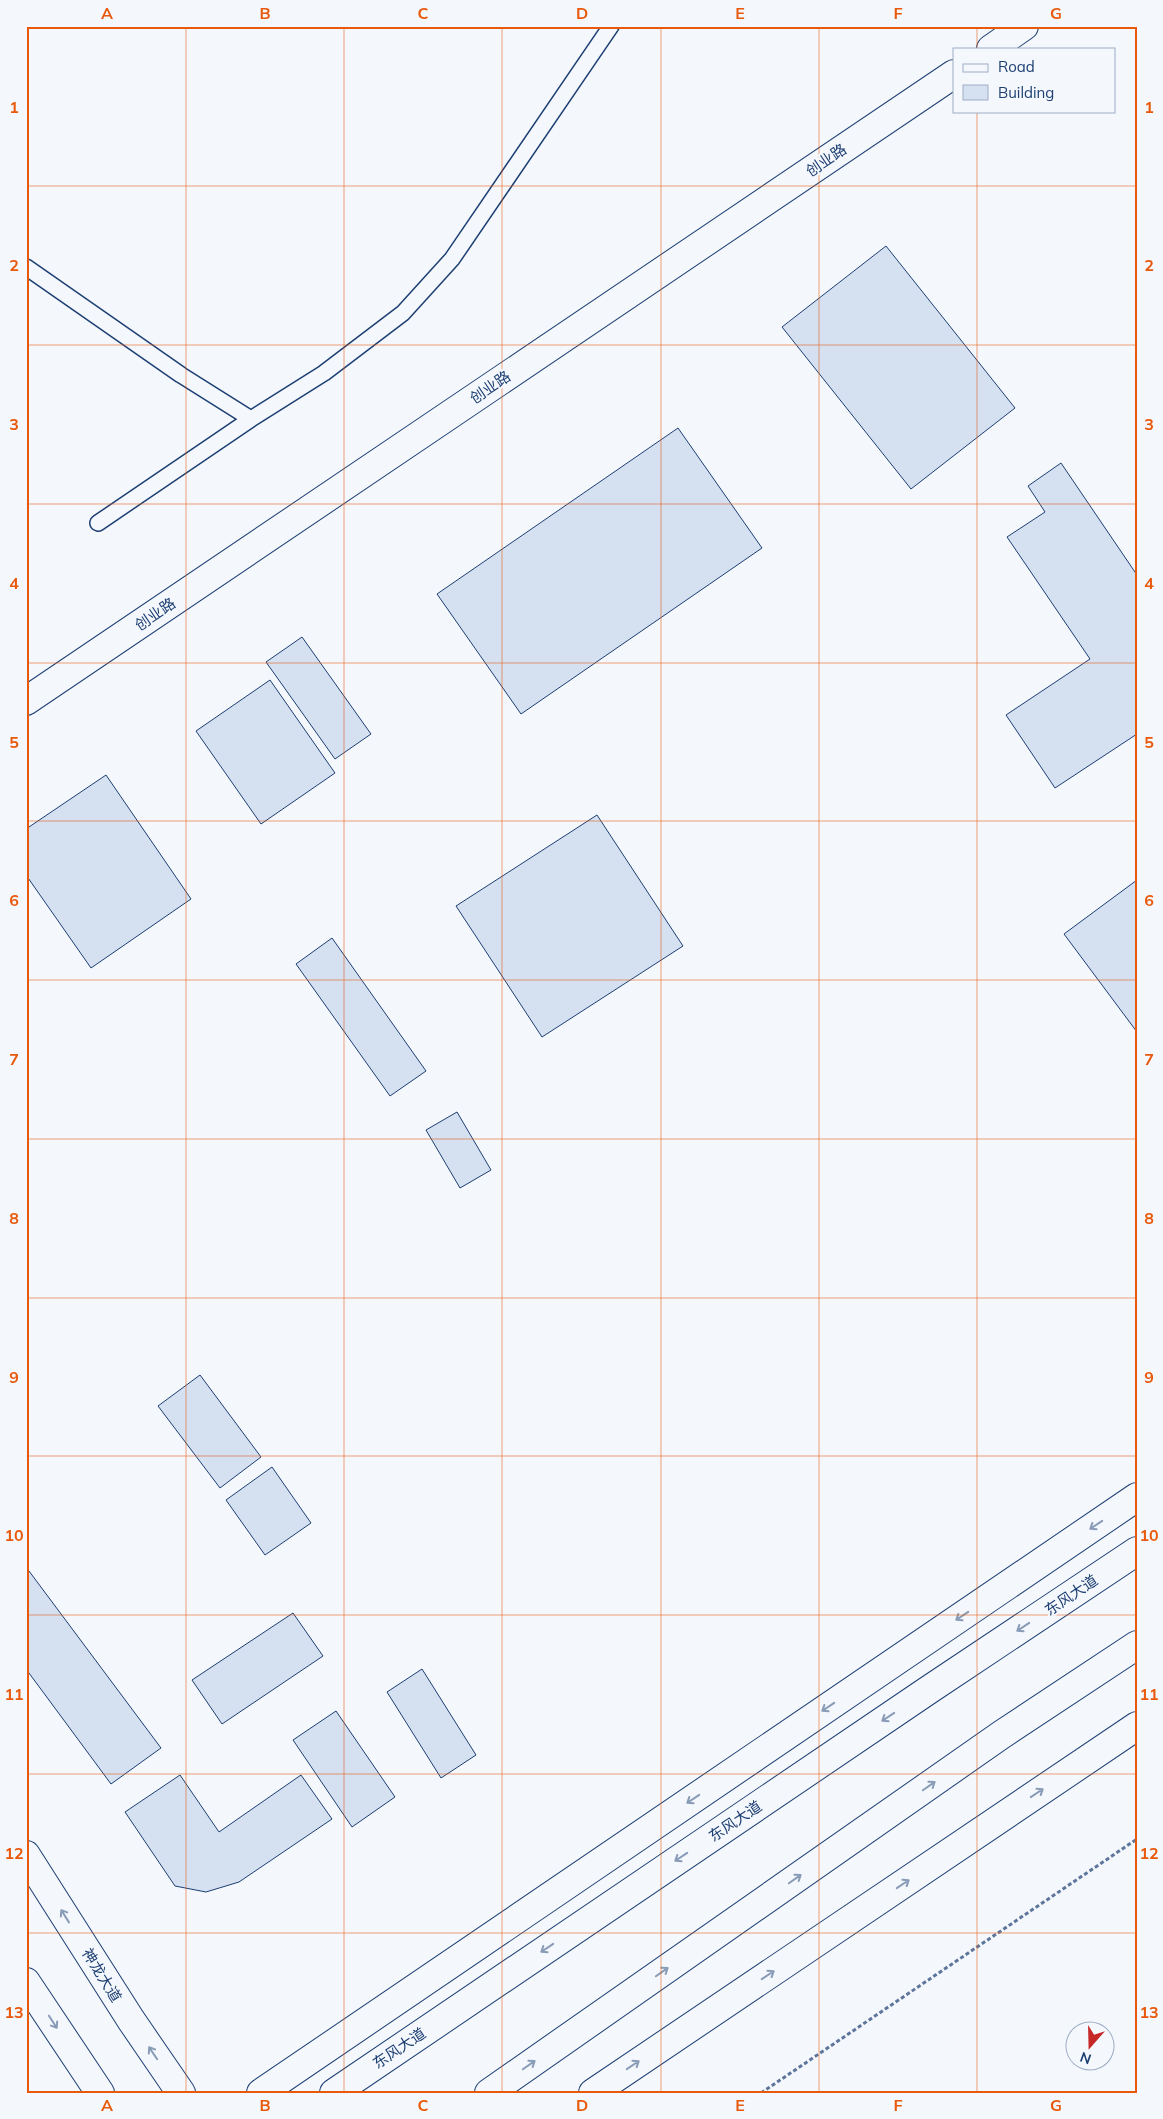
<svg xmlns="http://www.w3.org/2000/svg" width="1163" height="2119" font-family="Mulish,'Noto Sans SC',sans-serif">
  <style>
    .building { fill: #d5e0f0; stroke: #1d3f73 }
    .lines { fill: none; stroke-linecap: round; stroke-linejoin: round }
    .lane-casing { stroke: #1d3f73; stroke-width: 18 }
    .secondary-casing { stroke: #1d3f73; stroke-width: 30 }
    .primary-casing { stroke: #1d3f73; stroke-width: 30 }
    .highway-casing { stroke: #1d3f73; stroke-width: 30 }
    .path { stroke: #5e769c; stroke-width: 3; stroke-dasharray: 4 2.5; stroke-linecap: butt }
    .lane { stroke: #f4f7fb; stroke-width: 15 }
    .secondary { stroke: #f4f7fb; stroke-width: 28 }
    .primary { stroke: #f4f7fb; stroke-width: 28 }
    .highway { stroke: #f4f7fb; stroke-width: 28 }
    .oneway { stroke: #889bb7 }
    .grid { fill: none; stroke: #e8590c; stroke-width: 1; stroke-opacity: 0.55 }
    .labels { text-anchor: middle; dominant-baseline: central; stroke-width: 4; stroke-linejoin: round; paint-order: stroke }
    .street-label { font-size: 15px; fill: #1d3f73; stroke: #f4f7fb }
    .neatline { fill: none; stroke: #e8590c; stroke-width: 2 }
    .grid-label { font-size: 16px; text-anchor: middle; font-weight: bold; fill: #e8590c }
  </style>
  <rect width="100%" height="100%" fill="#f4f7fb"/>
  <path class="building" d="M886,246L1015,408L911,489L782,327Z
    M678,428L762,548L521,714L437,594Z
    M1061,463L1137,575V734L1055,788L1006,715L1090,659L1007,537L1045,512L1028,486Z
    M302,637L371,734L335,759L266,662Z
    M270,680L335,773L261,824L196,731Z
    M106,775L191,899L91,968L26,875V829Z
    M597,815L683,946L542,1037L456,906Z
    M1137,880V1032L1064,934Z
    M332,938L426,1071L390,1096L296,964Z
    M457,1112L491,1170L460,1188L426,1130Z
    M200,1375L261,1457L220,1488L158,1406Z
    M272,1467L311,1523L265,1555L226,1500Z
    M26,1567L161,1748L111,1784L26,1669Z
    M293,1613L323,1656L222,1724L192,1680Z
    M422,1669L476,1755L441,1778L387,1692Z
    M336,1711L395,1797L352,1827L293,1740Z
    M180,1775L219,1832L301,1775L332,1819L239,1882L206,1892L175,1886L125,1812Z"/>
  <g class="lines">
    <defs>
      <path id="lane" d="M26,267L181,375L251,419L324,373L403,313L452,259L611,26
        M98,523L251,419"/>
      <path id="secondary" d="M991,49L1024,26
        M26,701L954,74
        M26,1855L131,2020L181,2093
        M26,1982L100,2093"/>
      <path id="primary" d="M261,2093L1137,1497
        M593,2093L1137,1726"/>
      <path id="highway" d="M334,2093L930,1689L1137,1551
        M489,2093L1001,1735L1137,1645"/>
    </defs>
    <use href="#lane" class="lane-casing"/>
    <use href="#secondary" class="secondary-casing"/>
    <use href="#primary" class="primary-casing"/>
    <use href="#highway" class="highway-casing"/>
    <path class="path" d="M761,2093L1137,1839"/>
    <use href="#lane" class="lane"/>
    <use href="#secondary" class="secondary"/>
    <use href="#primary" class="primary"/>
    <use href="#highway" class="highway"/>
  </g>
  <defs><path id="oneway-shaft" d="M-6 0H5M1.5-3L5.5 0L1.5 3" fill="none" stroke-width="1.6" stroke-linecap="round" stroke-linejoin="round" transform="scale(1.25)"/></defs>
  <g class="oneway">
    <use href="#oneway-shaft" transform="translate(1096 1525) rotate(146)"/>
    <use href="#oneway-shaft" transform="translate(962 1616) rotate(146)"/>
    <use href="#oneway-shaft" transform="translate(1023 1627) rotate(146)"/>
    <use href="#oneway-shaft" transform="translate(828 1707) rotate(146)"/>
    <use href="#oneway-shaft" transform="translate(888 1717) rotate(146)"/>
    <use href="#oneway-shaft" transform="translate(929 1786) rotate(-35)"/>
    <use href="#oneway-shaft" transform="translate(1037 1793) rotate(-34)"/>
    <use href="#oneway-shaft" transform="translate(693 1799) rotate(146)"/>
    <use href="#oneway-shaft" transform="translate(681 1857) rotate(146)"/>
    <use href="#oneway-shaft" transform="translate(795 1879) rotate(-35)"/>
    <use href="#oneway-shaft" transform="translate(903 1884) rotate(-34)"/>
    <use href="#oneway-shaft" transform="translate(65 1916) rotate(-122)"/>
    <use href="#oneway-shaft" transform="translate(547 1948) rotate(146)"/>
    <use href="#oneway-shaft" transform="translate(662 1972) rotate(-35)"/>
    <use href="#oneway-shaft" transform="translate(768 1975) rotate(-34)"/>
    <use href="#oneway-shaft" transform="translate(53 2022) rotate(57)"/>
    <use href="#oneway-shaft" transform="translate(153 2053) rotate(-124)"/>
    <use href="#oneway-shaft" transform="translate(529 2065) rotate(-35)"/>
    <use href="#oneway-shaft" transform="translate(633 2065) rotate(-34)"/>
  </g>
  <path class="grid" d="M186,26V2093M344,26V2093M502,26V2093M661,26V2093M819,26V2093M977,26V49M977,111V2093M26,186H1137M26,345H1137M26,504H1137M26,663H1137M26,821H1137M26,980H1137M26,1139H1137M26,1298H1137M26,1456H1137M26,1615H1137M26,1774H1137M26,1933H1137"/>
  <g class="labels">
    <g class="street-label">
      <text transform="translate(826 160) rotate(-34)">创业路</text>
      <text transform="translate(490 387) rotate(-34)">创业路</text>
      <text transform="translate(155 614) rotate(-34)">创业路</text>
      <text transform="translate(1071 1595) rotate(-34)">东风大道</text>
      <text transform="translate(735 1821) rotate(-34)">东风大道</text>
      <text transform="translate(102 1975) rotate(58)">神龙大道</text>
      <text transform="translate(399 2048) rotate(-34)">东风大道</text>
    </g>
  </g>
  <rect width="1163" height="2119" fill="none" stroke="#f4f7fb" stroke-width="55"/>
  <rect x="953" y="48" width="162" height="65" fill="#f4f7fb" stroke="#9eadc5"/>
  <rect x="963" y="64" width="25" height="8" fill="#f4f7fb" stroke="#9eadc5"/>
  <text x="998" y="72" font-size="15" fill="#1d3f73">Road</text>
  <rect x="963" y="85" width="25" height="15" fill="#d5e0f0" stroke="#9eadc5"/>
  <text x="998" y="98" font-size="15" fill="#1d3f73">Building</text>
  <g transform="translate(1090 2046) rotate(200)"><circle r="24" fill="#f4f7fb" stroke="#9eadc5"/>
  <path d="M0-4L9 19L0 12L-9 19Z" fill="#c62828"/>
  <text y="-8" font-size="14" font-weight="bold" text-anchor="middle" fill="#1d3f73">N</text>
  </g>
  <rect x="28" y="28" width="1108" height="2064" class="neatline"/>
  <g class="grid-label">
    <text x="107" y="19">A</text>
    <text x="265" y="19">B</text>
    <text x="423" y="19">C</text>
    <text x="582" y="19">D</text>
    <text x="740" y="19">E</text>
    <text x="898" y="19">F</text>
    <text x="1056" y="19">G</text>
    <text x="14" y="113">1</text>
    <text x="1149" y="113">1</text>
    <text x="14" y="271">2</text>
    <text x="1149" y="271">2</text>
    <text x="14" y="430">3</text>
    <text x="1149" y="430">3</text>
    <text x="14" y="589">4</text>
    <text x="1149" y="589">4</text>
    <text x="14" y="748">5</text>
    <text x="1149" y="748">5</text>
    <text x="14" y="906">6</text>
    <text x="1149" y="906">6</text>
    <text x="14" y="1065">7</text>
    <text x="1149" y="1065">7</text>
    <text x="14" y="1224">8</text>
    <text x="1149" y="1224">8</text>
    <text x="14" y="1383">9</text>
    <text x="1149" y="1383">9</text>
    <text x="14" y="1541">10</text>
    <text x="1149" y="1541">10</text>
    <text x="14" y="1700">11</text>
    <text x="1149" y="1700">11</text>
    <text x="14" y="1859">12</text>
    <text x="1149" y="1859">12</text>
    <text x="14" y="2018">13</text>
    <text x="1149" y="2018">13</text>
    <text x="107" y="2111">A</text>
    <text x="265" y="2111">B</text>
    <text x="423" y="2111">C</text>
    <text x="582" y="2111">D</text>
    <text x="740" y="2111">E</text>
    <text x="898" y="2111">F</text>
    <text x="1056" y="2111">G</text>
  </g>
</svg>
